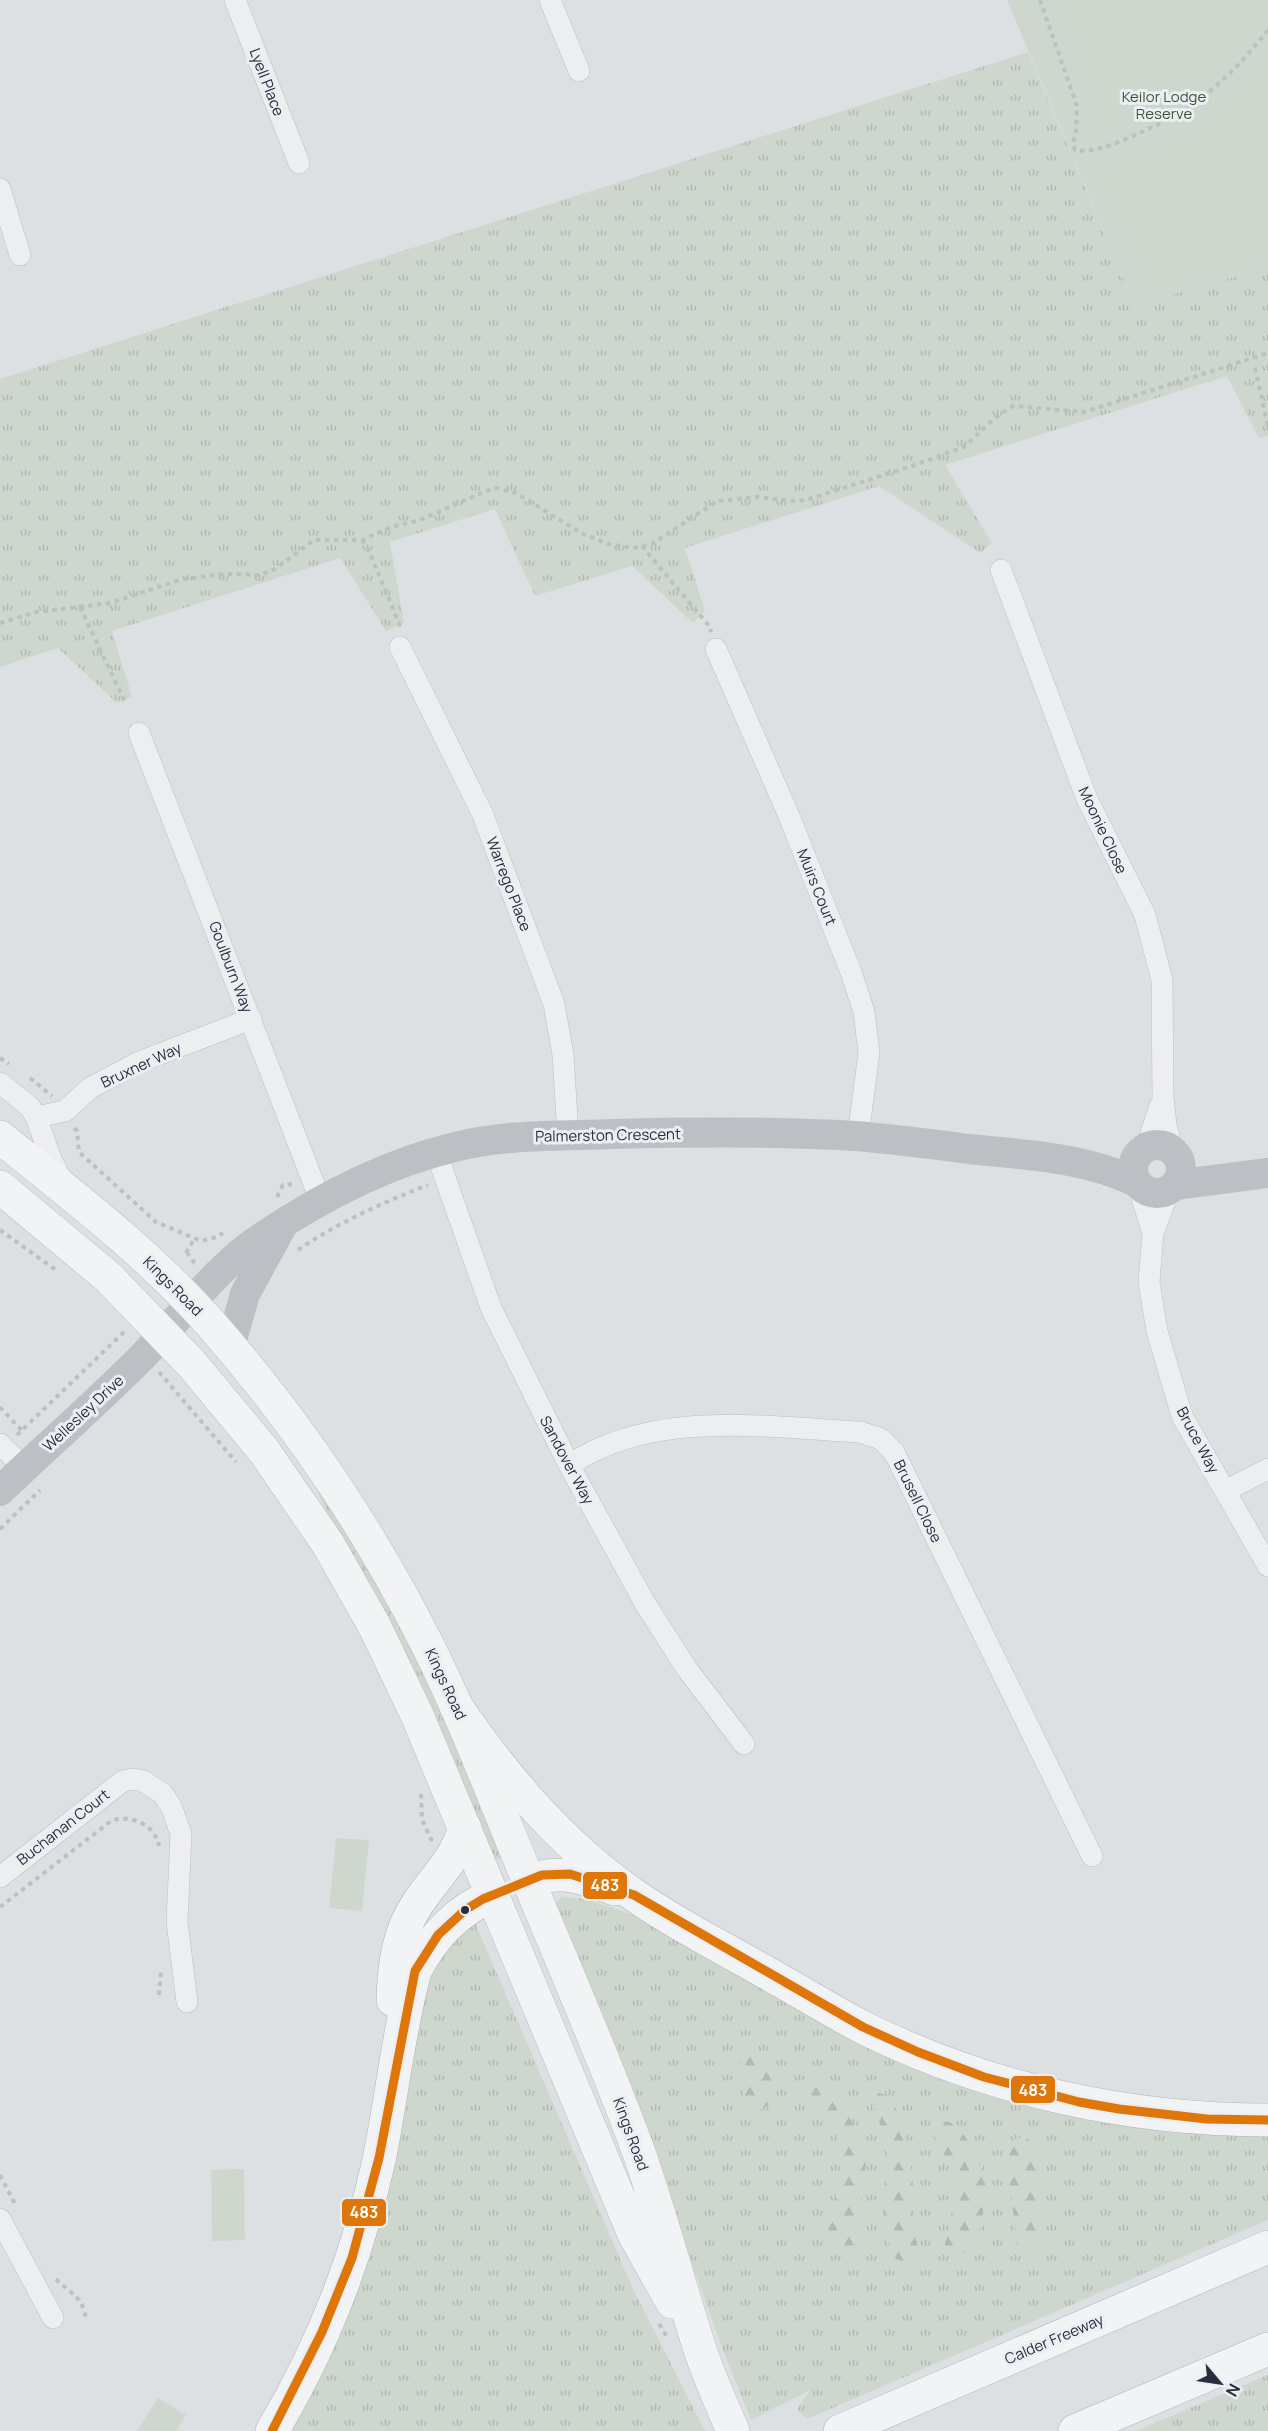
<svg xmlns="http://www.w3.org/2000/svg" width="1268" height="2431" font-family="Manrope,sans-serif">
  <style>
    .grass { fill: url(#grass-tufts) }
    .forest { fill: url(#forest-firs) }
    .green { fill: #ced7ce }
    .lines { fill: none; stroke-linecap: round; stroke-linejoin: round }
    .street-casing { stroke: #bcbec1; stroke-width: 22 }
    .primary-casing { stroke: #babdc0; stroke-width: 34 }
    .highway-casing { stroke: #b0b3b8; stroke-width: 34 }
    .path { stroke: #bdbfc3; stroke-width: 4; stroke-dasharray: 4.5 4.5; stroke-linecap: butt }
    .street { stroke: #edeef0; stroke-width: 21 }
    .secondary { stroke: #bcbfc3; stroke-width: 30 }
    .primary { stroke: #f2f3f4; stroke-width: 33 }
    .highway { stroke: #f2f3f4; stroke-width: 33 }
    .bus-1-casing { stroke: #ebeff3; stroke-width: 14 }
    .bus-1 { stroke: #de7609; stroke-width: 9 }
    .bus-dot { fill: #262f3b; stroke: #ebeff3; stroke-width: 2 }
    .labels { text-anchor: middle; dominant-baseline: central; stroke-width: 6; stroke-linejoin: round; paint-order: stroke }
    .street-label { font-size: 15px; fill: #262f3b; stroke: #ebeff3 }
    .park-label { font-size: 15px; fill: #3c5634; stroke: #ebeff3 }
    .line-badge { stroke: #ebeff3; stroke-width: 2 }
    .badge-label { font-size: 16px; text-anchor: middle; font-weight: bold; fill: #fff }
  </style>
  <defs>
    <pattern id="grass-tufts" width="24" height="20" patternUnits="userSpaceOnUse" patternTransform="scale(1.5)"><rect width="24" height="20" fill="#ced7ce"/><path d="M3 7l-1-3M5 7V3M7 7l1-3M15 17l-1-3M17 17v-4M19 17l1-3" fill="none" stroke="#b1b9b2"/></pattern>
    <pattern id="forest-firs" width="22" height="20" patternUnits="userSpaceOnUse" patternTransform="scale(1.5)"><rect width="22" height="20" fill="#ced7ce"/><path d="M5 1l3.5 6h-7zM16 11l3.5 6h-7z" fill="#b1b9b2"/></pattern>
  </defs>
  <rect width="100%" height="100%" fill="#dde0e3"/>
  <path class="grass" d="M1028,52L1135,305L1268,267V436L1259,438L1227,376L945,465L992,543L980,553L879,486L685,548L705,611L693,623L632,566L535,596L495,509L390,542L404,623L386,631L340,558L112,631L132,697L117,703L58,648L0,667V379Z
    M324,1488L399,1611L507,1855L492,1861L318,1493Z
    M563,1897L586,1899L643,1918L900,2060L1033,2108L1175,2131L1268,2133V2220L807,2419L797,2410L809,2391L751,2420L723,2350L645,2134L553,1908L557,1901Z
    M473,1918L634,2291L705,2431H285L427,1971Z
    M1268,2375V2431H1136Z"/>
  <path class="forest" d="M750,2050L768,2057C773,2067 776,2084 773,2096C770,2111 751,2114 744,2101L741,2058L745,2052Z
    M815,2071C824,2077 829,2088 835,2096C846,2112 858,2128 864,2148C869,2166 861,2196 860,2216C859,2231 869,2255 847,2257C843,2257 837,2254 834,2251C817,2229 844,2187 843,2159C841,2128 816,2109 805,2082L809,2073Z
    M878,2093C904,2093 913,2175 914,2196C914,2205 912,2215 913,2224C913,2234 918,2245 921,2255L918,2262L910,2264L896,2259C873,2215 889,2189 886,2144C884,2128 874,2115 873,2099Z
    M943,2121C964,2120 982,2166 985,2184C986,2199 981,2237 972,2249L967,2253L951,2254L945,2245C949,2220 960,2189 949,2165C945,2154 937,2146 933,2135L937,2124Z
    M1022,2137C1033,2141 1037,2143 1040,2155L1043,2234L1038,2245C1030,2248 1025,2249 1017,2244L1006,2152L1015,2139Z"/>
  <path class="green" d="M1007,0H1268V267L1135,305Z
    M336,1838L369,1840L362,1911L329,1908Z
    M244,2169L245,2240L212,2241L211,2170Z
    M158,2398L186,2415L176,2431H137Z"/>
  <g class="lines">
    <defs>
      <path id="street" d="M235,0L299,163
        M550,0L579,71
        M0,189L20,255
        M1001,570L1087,799L1145,915L1162,980L1163,1097L1166,1125L1172,1150
        M400,647L483,815L554,1004L563,1055L568,1135
        M716,649L789,816L851,972L864,1012L869,1053L858,1136
        M139,733L321,1202
        M0,1083L30,1107L36,1117L51,1159L61,1179
        M36,1117L65,1111L90,1088L139,1062L251,1019
        M1142,1150L1149,1139L1160,1106
        M436,1152L491,1308L569,1465L646,1605L687,1669L744,1744
        M1138,1185L1153,1233
        M1169,1190L1153,1233L1149,1282L1157,1331L1182,1416L1268,1566
        M0,1444L24,1468
        M569,1465C653,1409 765,1427 860,1432L881,1439L894,1452L1092,1856
        M1225,1491L1268,1469
        M0,1877L123,1781L133,1779L143,1781L162,1793L171,1806L181,1834L177,1922L187,2002
        M0,2219L53,2318"/>
      <path id="primary" d="M0,1137C73,1196 148,1253 211,1324C296,1421 369,1529 427,1644C466,1722 496,1803 529,1882C566,1971 605,2060 638,2150C661,2215 678,2281 699,2346C708,2375 721,2403 733,2431
        M0,1187L108,1277L191,1363L264,1451L328,1544L375,1627L417,1715L634,2234L672,2302"/>
      <path id="highway" d="M456,1706C506,1779 562,1845 634,1895C675,1924 722,1947 765,1972C798,1990 831,2011 864,2028C990,2090 1128,2120 1268,2120
        M528,1881C563,1868 582,1878 615,1889
        M393,2000C394,1965 398,1932 418,1903C437,1875 454,1862 465,1828
        M272,2431C322,2348 358,2254 379,2160C392,2097 398,2033 415,1971C432,1937 458,1910 493,1895
        M840,2431L1268,2247
        M1075,2431L1268,2349"/>
    </defs>
    <use href="#street" class="street-casing"/>
    <use href="#primary" class="primary-casing"/>
    <use href="#highway" class="highway-casing"/>
    <path class="path" d="M1040,0L1077,106L1076,131L1073,144L1075,150C1093,153 1112,145 1128,138C1191,112 1226,83 1268,30
      M1255,368L1268,427
      M362,540L369,551L401,628
      M642,546L710,627L711,632
      M80,607L125,702
      M0,623L37,612L110,603L183,579L225,574L260,575L275,569L314,540H362L391,527L420,520L486,491L496,488L516,493L581,533L608,544L633,548L652,544L717,501L757,497L794,501L806,500L915,465L964,447L996,417L1013,406L1084,412L1268,353
      M0,1058L9,1064
      M30,1078L52,1096
      M74,1128L77,1131L79,1152L156,1222L201,1241L217,1237L223,1233
      M277,1197L283,1185L294,1184
      M0,1230L56,1270
      M298,1250C339,1222 382,1203 428,1185
      M187,1252L195,1264
      M186,1253L194,1239
      M159,1372L236,1462
      M0,1407L22,1431
      M17,1435L126,1330
      M0,1529L40,1490
      M421,1794L422,1820L432,1841
      M0,1907L111,1821C130,1814 155,1824 159,1846
      M159,1995L161,1970
      M0,2175L15,2204
      M56,2279C71,2295 83,2295 86,2320
      M659,2324L668,2338"/>
    <use href="#street" class="street"/>
    <path class="secondary" d="M1133 1169a24 24 0 1 1 48 0a24 24 0 1 1-48 0Z
      M1175,1185L1268,1173
      M230,1347L245,1294L281,1228
      M0,1491C46,1447 94,1405 139,1360C181,1318 214,1268 265,1235C322,1197 388,1163 455,1147C506,1134 560,1136 613,1134C693,1132 775,1131 855,1136C893,1139 931,1144 969,1149C1026,1155 1084,1157 1136,1182"/>
    <use href="#primary" class="primary"/>
    <use href="#highway" class="highway"/>
    <defs>
      <path id="bus-1" d="M272,2431L322,2332L352,2258L379,2158L415,1971L438,1935L465,1910L483,1899L542,1875L570,1874L634,1895L863,2027L918,2052L984,2077L1079,2102L1119,2109L1207,2119L1268,2120"/>
    </defs>
    <use href="#bus-1" class="bus-1-casing"/>
    <use href="#bus-1" class="bus-1"/>
  </g>
  <circle class="bus-dot" cx="465" cy="1910" r="5"/>
  <g class="labels">
    <g class="street-label">
      <text transform="translate(267 82) rotate(69)">Lyell Place</text>
      <text transform="translate(1103 830) rotate(65)">Moonie Close</text>
      <text transform="translate(509 884) rotate(69)">Warrego Place</text>
      <text transform="translate(817 887) rotate(68)">Muirs Court</text>
      <text transform="translate(231 967) rotate(69)">Goulburn Way</text>
      <text transform="translate(141 1065) rotate(-25)">Bruxner Way</text>
      <text transform="translate(608 1135) rotate(-1)">Palmerston Crescent</text>
      <text transform="translate(173 1286) rotate(45)">Kings Road</text>
      <text transform="translate(83 1413) rotate(-43)">Wellesley Drive</text>
      <text transform="translate(1198 1440) rotate(62)">Bruce Way</text>
      <text transform="translate(567 1460) rotate(62)">Sandover Way</text>
      <text transform="translate(918 1501) rotate(64)">Brusell Close</text>
      <text transform="translate(446 1684) rotate(65)">Kings Road</text>
      <text transform="translate(63 1827) rotate(-38)">Buchanan Court</text>
      <text transform="translate(631 2134) rotate(70)">Kings Road</text>
      <text transform="translate(1054 2339) rotate(-23)">Calder Freeway</text>
    </g>
    <g class="park-label">
      <text x="1164" y="96">Keilor Lodge<tspan x="1164" dy="17">Reserve</tspan></text>
    </g>
  </g>
  <g class="line-badge">
    <rect x="582" y="1871" width="46" height="29" rx="6" fill="#de7609"/>
    <rect x="1010" y="2075" width="46" height="29" rx="6" fill="#de7609"/>
    <rect x="341" y="2198" width="46" height="29" rx="6" fill="#de7609"/>
  </g>
  <g class="badge-label">
    <text x="605" y="1891">483</text>
    <text x="1033" y="2096">483</text>
    <text x="364" y="2218">483</text>
  </g>
  <g transform="translate(1220 2383) rotate(119)" stroke="#ebeff3" stroke-width="4.5" paint-order="stroke">
  <path d="M0-4.5L10 22L0 15L-10 22Z" fill="#262f3b"/>
  <text y="-9" font-size="16" font-weight="bold" text-anchor="middle" fill="#262f3b">N</text>
  </g>
</svg>
